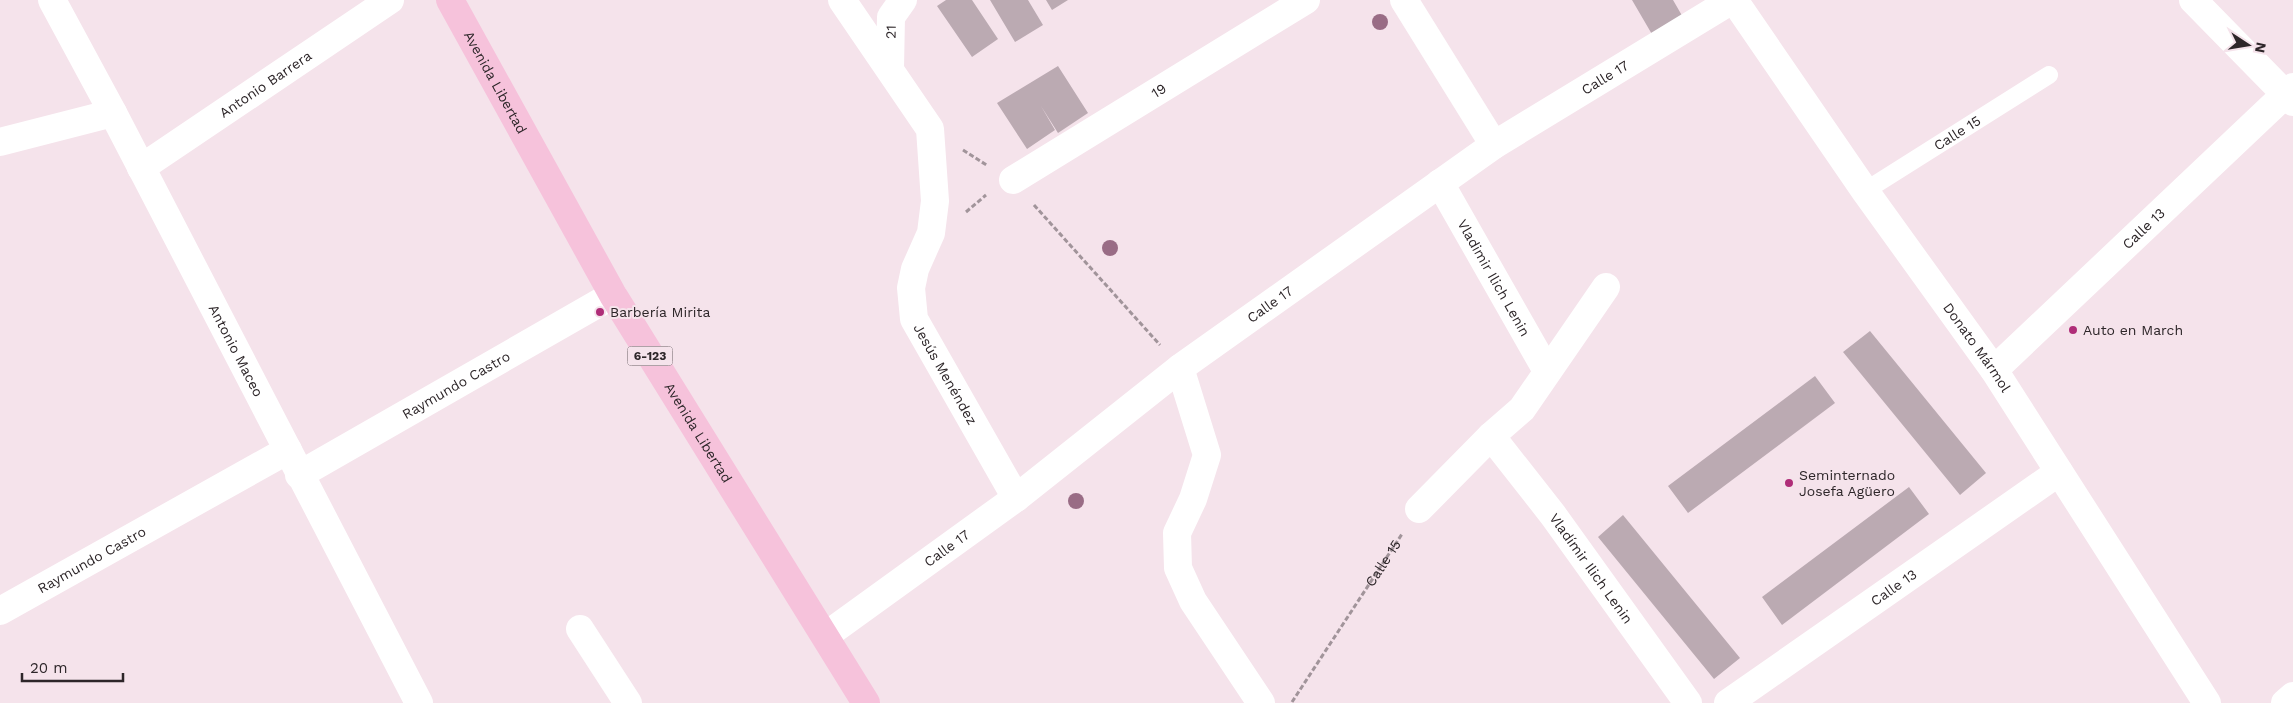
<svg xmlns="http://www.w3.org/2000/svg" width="2293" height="703" font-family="'Work Sans',sans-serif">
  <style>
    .building { fill: #bbaab2 }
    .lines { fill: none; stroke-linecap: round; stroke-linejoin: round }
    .path { stroke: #a1949a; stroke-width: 3; stroke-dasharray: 5 2.5; stroke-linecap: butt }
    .lane { stroke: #fff; stroke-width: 18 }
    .street { stroke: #fff; stroke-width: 28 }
    .primary { stroke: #f6c2db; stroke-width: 28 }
    .tree { fill: #996c85 }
    .poi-dot { fill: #af2d78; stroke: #f5e3eb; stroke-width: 2 }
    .labels { text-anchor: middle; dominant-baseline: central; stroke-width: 4; stroke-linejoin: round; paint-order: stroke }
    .shield { fill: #f5e3eb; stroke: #695f63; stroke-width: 1 }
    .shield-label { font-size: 12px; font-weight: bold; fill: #2d2629 }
    .street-label { font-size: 14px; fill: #2d2629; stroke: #f5e3eb }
    .poi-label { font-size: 14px; fill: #2d2629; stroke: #f5e3eb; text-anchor: start }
  </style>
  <rect width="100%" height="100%" fill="#f5e3eb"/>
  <path class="building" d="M946,0H972L998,39L972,57L937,6Z
    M990,0H1028L1043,25L1015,42Z
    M1046,0H1068L1052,10Z
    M1632,0H1673L1684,19L1653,36Z
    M1058,66L1088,113L1058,133L1041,106L1055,130L1027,149L997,103Z
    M1870,331L1986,473L1960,495L1843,352Z
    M1815,376L1835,403L1688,513L1668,486Z
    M1909,487L1929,514L1782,625L1762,597Z
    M1623,515L1740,658L1714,679L1598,537Z"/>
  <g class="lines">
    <g class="path">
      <path d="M963,150L988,166"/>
      <path d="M1034,205L1160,345"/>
      <path d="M966,212L986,195"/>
      <path id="s1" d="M1292,702L1402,534"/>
    </g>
    <path class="lane" id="s2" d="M1865,191L2049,75"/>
    <g class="street">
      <path id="s3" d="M52,0L113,113L419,703"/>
      <path id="s4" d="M842,0L930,129L935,201L931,233L915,269L911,288L914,319L1016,498"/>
      <path d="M1404,0L1494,145"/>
      <path id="s5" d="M1734,0L1865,191L1994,370L2207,703"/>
      <path d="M2193,0L2293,102"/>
      <path id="s6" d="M890,68L891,17L903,0"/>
      <path d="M0,142L113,113"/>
      <path id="s7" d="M141,168L390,0"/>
      <path id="s8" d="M1013,180L1306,0"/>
      <path id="s9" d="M1440,183L1547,371"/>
      <path d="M1180,368L1207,455L1193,499L1177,533L1178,568L1193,601L1261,703"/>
      <path id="s10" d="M1994,370L2293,87"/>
      <path id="s11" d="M1491,436L1553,515L1688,703"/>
      <path id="s12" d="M299,475L613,295"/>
      <path d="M1419,509L1491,436L1522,409L1606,287"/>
      <path id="s13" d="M0,611L288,450"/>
      <path d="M580,629L628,703"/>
      <path id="s14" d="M825,636L1016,498L1180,368L1494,145L1732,0"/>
      <path id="s15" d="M1728,703L2059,472"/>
      <path d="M2285,703L2293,696"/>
    </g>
    <path class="primary" id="s16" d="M450,0L613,295L866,703"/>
  </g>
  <g class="tree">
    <circle cx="1380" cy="22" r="8"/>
    <circle cx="1110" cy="248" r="8"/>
    <circle cx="1076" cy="501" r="8"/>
  </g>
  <g class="poi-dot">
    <circle cx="600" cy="312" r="5"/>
    <circle cx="2073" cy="330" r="5"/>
    <circle cx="1789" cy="483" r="5"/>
  </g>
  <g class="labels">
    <rect class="shield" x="627.5" y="346.5" width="45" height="19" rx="4"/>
    <g class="shield-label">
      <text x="650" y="356">6-123</text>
    </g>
    <g class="street-label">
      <text stroke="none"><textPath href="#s6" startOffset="36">21</textPath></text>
      <text stroke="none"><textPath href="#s14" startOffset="960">Calle 17</textPath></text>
      <text stroke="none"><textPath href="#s16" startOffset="94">Avenida Libertad</textPath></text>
      <text stroke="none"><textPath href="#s7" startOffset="150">Antonio Barrera</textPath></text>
      <text stroke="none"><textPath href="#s8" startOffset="171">19</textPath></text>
      <text stroke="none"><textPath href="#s2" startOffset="109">Calle 15</textPath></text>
      <text stroke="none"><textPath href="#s10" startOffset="206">Calle 13</textPath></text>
      <text stroke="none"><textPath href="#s9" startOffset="109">Vladimir Ilich Lenin</textPath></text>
      <text stroke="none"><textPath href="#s14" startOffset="555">Calle 17</textPath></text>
      <text stroke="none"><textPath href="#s5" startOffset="424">Donato Mármol</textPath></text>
      <text stroke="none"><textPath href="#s3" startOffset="396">Antonio Maceo</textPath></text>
      <text stroke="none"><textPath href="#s4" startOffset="414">Jesús Menéndez</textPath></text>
      <text stroke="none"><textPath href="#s12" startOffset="181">Raymundo Castro</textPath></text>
      <text stroke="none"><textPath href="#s16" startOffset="499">Avenida Libertad</textPath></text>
      <text stroke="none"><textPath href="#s14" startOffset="150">Calle 17</textPath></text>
      <text stroke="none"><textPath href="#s13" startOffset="105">Raymundo Castro</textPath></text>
      <text stroke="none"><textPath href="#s1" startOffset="166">Calle 15</textPath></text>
      <text stroke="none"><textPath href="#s11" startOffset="166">Vladímir Ilich Lenin</textPath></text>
      <text stroke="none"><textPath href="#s15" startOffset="202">Calle 13</textPath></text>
    </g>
    <g class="poi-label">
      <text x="610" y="312">Barbería Mirita</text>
      <text x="2083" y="330">Auto en March</text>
      <text x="1799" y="475">Seminternado<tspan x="1799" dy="16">Josefa Agüero</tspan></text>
    </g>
  </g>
  <g transform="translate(2248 45) rotate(102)" stroke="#f5e3eb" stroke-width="4" paint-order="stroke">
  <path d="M0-4L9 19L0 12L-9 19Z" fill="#2d2629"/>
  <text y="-8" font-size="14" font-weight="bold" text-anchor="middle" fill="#2d2629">N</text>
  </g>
  <path d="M22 673v8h101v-8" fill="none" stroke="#2d2629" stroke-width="2.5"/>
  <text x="30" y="673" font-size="15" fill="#2d2629" stroke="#f5e3eb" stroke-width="4" paint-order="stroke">20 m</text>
</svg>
